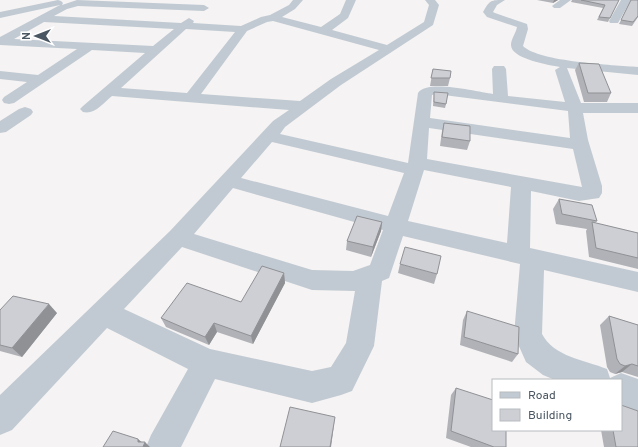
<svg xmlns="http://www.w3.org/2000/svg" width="638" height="447" font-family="Overpass,sans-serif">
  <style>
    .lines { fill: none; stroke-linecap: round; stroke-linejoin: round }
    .minor { fill: #c1cad2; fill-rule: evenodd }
    .wall { fill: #b0b2b7 }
    .shaded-wall { fill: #909195 }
    .building { fill: #cdcfd5; stroke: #909195 }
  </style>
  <rect width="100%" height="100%" fill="#f5f3f3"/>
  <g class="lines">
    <path class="minor" d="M58,0L61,1L63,3L62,5L77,0L204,5L209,8L204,11L78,6L67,9L54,16L181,23L189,18L194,21L193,23L241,26L261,17L270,15L289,5L293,0H303L295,9L282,17L321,27L340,14L346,0H356L348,18L332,30L387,45L424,22L429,5L425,0H435L439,5L433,25L341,85L285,127L280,134L408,163L418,93C427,79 477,92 493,94L492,69L494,66H504L506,69L508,96L565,102L555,70L560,67C549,65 511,59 511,45C511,39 516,33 517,27L487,17L483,12C490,0 490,0 505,0L497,5L493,12L495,13L527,24L528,29L523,46C539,62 614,65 638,67V75L567,68L581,103H638V113H583L588,140L602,186V193L599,198L579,201L531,191L530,248L638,272V292L544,270L542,334C554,357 585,360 607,369L610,378L621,373L638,379V411L621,405V380H555L543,375L526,362L514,335L520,264L403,236L389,278L382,281L374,346L352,391L341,395L312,403L215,379L181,447H146L151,435L188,369L107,328L12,430L0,435V395L170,231L273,121L289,110L112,96C103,103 95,115 83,112L80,109L83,106L145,53L92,50L14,103L9,104L4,103L2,100L4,97L27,82L0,79V71L38,75L77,49L0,45V37L60,5L0,18V12ZM273,21L379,50L331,79L300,101L201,94L247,31L267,22ZM44,22L174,29L153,46L14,39ZM186,29L235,32L187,93L121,88ZM436,94L568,111L570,138L430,118L432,95ZM429,128L573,149L582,187L427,159ZM272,142L404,173L388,216L241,178ZM424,170L511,187L507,243L408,221ZM233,188L383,230L370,265L353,271L312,270L194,234ZM182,247L312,290L355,291L346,343L331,367L312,371L210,349L124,309Z
      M560,0H571L560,8H554L552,6Z
      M621,0H631L618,23H610L609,21Z
      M25,107L31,109L33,112L31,115L6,132L0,133V121L19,109Z"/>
  </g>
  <path class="wall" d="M537,0H558L553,3Z
    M572,0H619L608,22L597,20L603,8L571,2Z
    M631,0H638V17L632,26L619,24Z
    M579,63L611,93L607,102H584L575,70Z
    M433,69L450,78L448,86H430Z
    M434,92L446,104L445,108L433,106Z
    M444,123L470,141L467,150L440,146L442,131Z
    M559,199L597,221L595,223L638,233V269L589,257L586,231L587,229L556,224L553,209Z
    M382,222L381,231L371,257L346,250L347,241Z
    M400,264L437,274L434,284L398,273Z
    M284,273L285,283L253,344L217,332L209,345L166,327L161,318L241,302Z
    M0,310L57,313L22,357L0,351Z
    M467,311L518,354L512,362L460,345L463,320Z
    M609,316L638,325V377L622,372L615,374L610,372L607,367L600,325Z
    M456,388L506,447H471L446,438L451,395Z
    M601,430H621L638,447H604Z"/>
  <path class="shaded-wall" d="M554,0H558L553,3Z
    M382,222L381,231L371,257L373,247Z
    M284,273L285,283L253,344L251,336Z
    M49,304L57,313L22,357L12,348Z
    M214,323L217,332L209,345L205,337Z
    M632,364L622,372L615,374L625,366Z
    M335,417L331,447H330Z
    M138,439L144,444L145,442L150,447H143L138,442Z"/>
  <path class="building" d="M581,0H619L610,18L599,17L605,5Z
    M631,0H638V16L633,22L621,20Z
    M579,63L599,64L611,93H588Z
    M433,69L451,71L450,78H431Z
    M434,92L448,93L446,104L434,102Z
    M444,123L470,126V141L442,137Z
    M559,199L592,205L597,221L562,214Z
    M357,216L382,222L373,247L347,241Z
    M592,222L638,233V258L596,248Z
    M405,247L441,256L437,274L400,264Z
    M262,266L284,273L251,336L214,323L205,337L161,318L187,283L241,302Z
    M13,296L49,304L12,348L0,345V310Z
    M467,311L519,327L518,354L464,337Z
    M609,316L638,325V366L632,364L625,366L620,364L617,359Z
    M456,388L493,400V430H506V447H494L451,431Z
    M621,405L638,411V447H616L613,430H621Z
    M290,407L335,417L330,447H280Z
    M113,431L138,439V442H145L143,447H103Z"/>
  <rect x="492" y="379" width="130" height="52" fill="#ffffff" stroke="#b7bbc0"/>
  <rect x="500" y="392" width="20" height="6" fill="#c1cad2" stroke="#b7bbc0"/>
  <text x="528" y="399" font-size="12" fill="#4a5661">Road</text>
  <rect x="500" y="409" width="20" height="12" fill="#cdcfd5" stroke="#b7bbc0"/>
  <text x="528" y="419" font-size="12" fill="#4a5661">Building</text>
  <g transform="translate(36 36) rotate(270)" stroke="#ffffff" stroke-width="3" paint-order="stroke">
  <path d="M0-3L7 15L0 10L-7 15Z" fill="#4a5661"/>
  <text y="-6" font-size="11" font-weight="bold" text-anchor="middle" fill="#4a5661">N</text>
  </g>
</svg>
